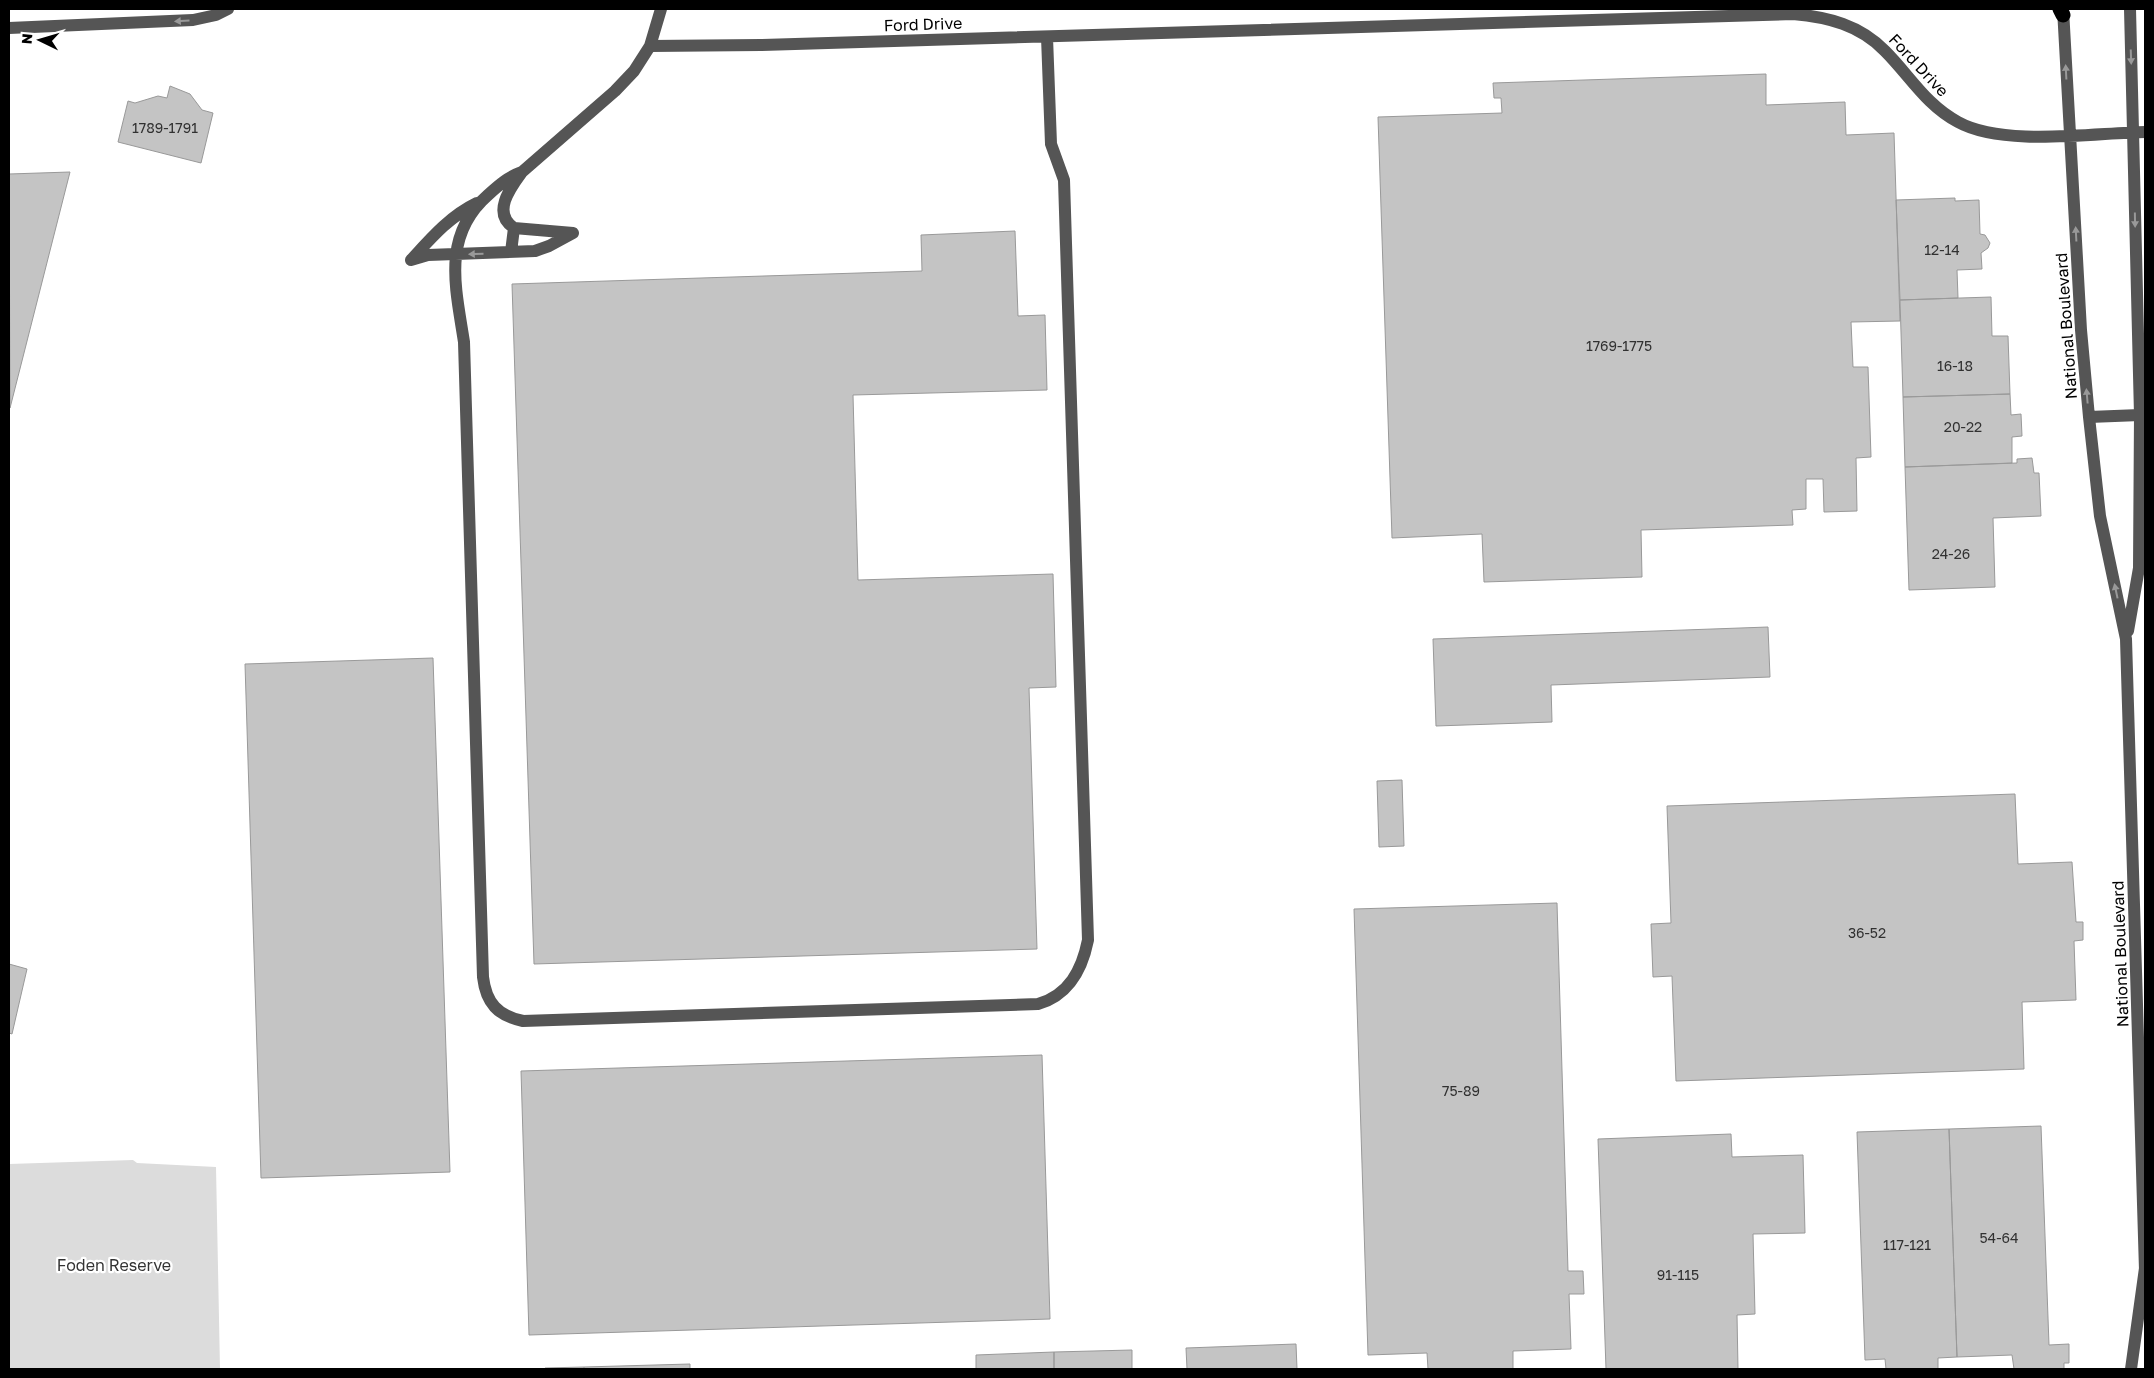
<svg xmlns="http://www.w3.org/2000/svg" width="2154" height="1378" font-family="'Golos Text',sans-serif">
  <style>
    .green { fill: #dcdcdc }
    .building { fill: #c4c4c4; stroke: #999 }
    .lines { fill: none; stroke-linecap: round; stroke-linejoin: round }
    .minor { stroke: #555; stroke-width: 12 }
    .highway { stroke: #000; stroke-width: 15 }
    .oneway { fill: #999 }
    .labels { text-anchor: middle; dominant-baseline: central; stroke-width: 4.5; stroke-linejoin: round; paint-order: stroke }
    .number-label { font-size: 14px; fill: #313131 }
    .street-label { font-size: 16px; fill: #000; stroke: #fff }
    .park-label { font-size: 16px; fill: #333; stroke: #fff }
  </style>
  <rect width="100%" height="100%" fill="#fff"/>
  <path class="green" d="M133,1160L137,1163L216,1167L220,1369H9V1164Z"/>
  <path class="building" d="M1766,74V105L1845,102L1846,135L1894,133L1900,321L1851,322L1853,367H1868L1871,457L1856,458L1857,511L1824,512L1823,479H1806V509L1792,510L1793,525L1641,530L1642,577L1484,582L1482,534L1392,538L1378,117L1502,113L1501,98H1494L1493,83Z
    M170,86L190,94L202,110L213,113L201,163L118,142L128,101L135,103L158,96L167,98Z
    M70,172L10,408L9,174Z
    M1955,198V201L1979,200L1980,234L1985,235L1990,243L1988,248L1981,253L1982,269L1957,270L1958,298L1900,300L1896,200Z
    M1015,231L1018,316L1045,315L1047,390L853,395L858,580L1053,574L1056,687L1029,688L1037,949L534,964L512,284L922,271L921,235Z
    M1991,297L1992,336H2008L2010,394L1903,397L1900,300Z
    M2010,394L2011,415L2021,414L2022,436L2012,437V463L1905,467L1903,397Z
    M2032,458L2034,473H2039L2041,516L1993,518L1995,587L1909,590L1905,467L2017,463V459Z
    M1768,627L1770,677L1551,685L1552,722L1436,726L1433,639Z
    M433,658L450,1172L261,1178L245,664Z
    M1402,780L1404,846L1379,847L1377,781Z
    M2015,794L2018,864L2072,862L2076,922H2083V940L2074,941L2076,1000L2022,1002L2024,1069L1676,1081L1672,976L1653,977L1651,924L1671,923L1667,806Z
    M1557,903L1568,1271H1583L1584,1294H1569L1571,1349L1513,1351V1369H1428L1427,1353L1368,1355L1354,909Z
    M9,964L27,969L12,1034L9,1033Z
    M1042,1055L1050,1319L529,1335L521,1071Z
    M2041,1126L2049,1345L2069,1344V1363H2064V1369H2014L2012,1355L1957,1357L1949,1129Z
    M1949,1129L1957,1357L1938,1358V1369H1886L1885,1359L1865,1360L1857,1132Z
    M1731,1134L1732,1157L1803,1155L1805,1233L1753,1234L1755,1314L1737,1315L1738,1369H1606L1598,1139Z
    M1296,1344L1297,1369H1187L1186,1348Z
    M1132,1350V1369H1054V1352Z
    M1054,1352V1369H976V1355Z
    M690,1364V1369H584V1367Z
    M584,1367V1369H545V1368Z"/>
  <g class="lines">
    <path class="minor" d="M2063,9L2081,330L2089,417L2100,516L2126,639L2145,1270
      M9,28L193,20L216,15L228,9
      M650,46L761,45L1793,14C1828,17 1860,25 1885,51C1910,76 1926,105 1958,122C2003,147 2093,133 2145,132
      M522,172C508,177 499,185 488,195C441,236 456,289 464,342L483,977C486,1003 498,1016 523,1021L1038,1004C1069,995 1082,970 1088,940L1064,180L1051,144L1047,37
      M573,233L514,228C491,213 511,187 522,172L615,91L634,71L650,46L661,9
      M511,252L514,228
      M411,260L428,255L535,251L549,246L573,233
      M411,260C431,238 450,216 477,203
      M2089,417L2140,415
      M2128,631L2139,568L2140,415L2130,9
      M2131,1369L2145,1268"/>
    <path class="highway" d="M2060,9L2063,15"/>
  </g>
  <defs><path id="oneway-solid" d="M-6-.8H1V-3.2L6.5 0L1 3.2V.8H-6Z" transform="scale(1.25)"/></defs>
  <g class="oneway">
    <use href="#oneway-solid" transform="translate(182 21) rotate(176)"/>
    <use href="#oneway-solid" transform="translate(2131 57) rotate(88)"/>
    <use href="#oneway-solid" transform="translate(2066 72) rotate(-93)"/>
    <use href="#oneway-solid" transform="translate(2135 220) rotate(89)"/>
    <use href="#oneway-solid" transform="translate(2076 234) rotate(-93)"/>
    <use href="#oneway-solid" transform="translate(476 254) rotate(178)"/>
    <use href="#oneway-solid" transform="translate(2087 396) rotate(-95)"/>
    <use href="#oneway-solid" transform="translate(2116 591) rotate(-102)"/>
  </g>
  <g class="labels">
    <g class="number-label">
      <text x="165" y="127">1789-1791</text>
      <text x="1942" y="249">12-14</text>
      <text x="1619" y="345">1769-1775</text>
      <text x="1955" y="365">16-18</text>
      <text x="1963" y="426">20-22</text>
      <text x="1951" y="553">24-26</text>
      <text x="1867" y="932">36-52</text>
      <text x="1461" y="1090">75-89</text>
      <text x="1999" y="1237">54-64</text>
      <text x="1907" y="1244">117-121</text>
      <text x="1678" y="1274">91-115</text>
    </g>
    <g class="street-label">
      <text transform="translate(923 24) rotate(-2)">Ford Drive</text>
      <text transform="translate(1919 65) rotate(47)">Ford Drive</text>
      <text transform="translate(2066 326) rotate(-94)">National Boulevard</text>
      <text transform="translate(2120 954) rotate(-92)">National Boulevard</text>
    </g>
    <g class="park-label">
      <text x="114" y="1265">Foden Reserve</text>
    </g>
  </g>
  <rect width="2154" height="1378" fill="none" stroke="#000000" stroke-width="20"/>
  <g transform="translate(40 40) rotate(275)" stroke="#ffffff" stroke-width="4" paint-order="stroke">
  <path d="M0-4L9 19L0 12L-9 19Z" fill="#000000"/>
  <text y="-8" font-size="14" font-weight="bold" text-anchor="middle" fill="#000000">N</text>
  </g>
</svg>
